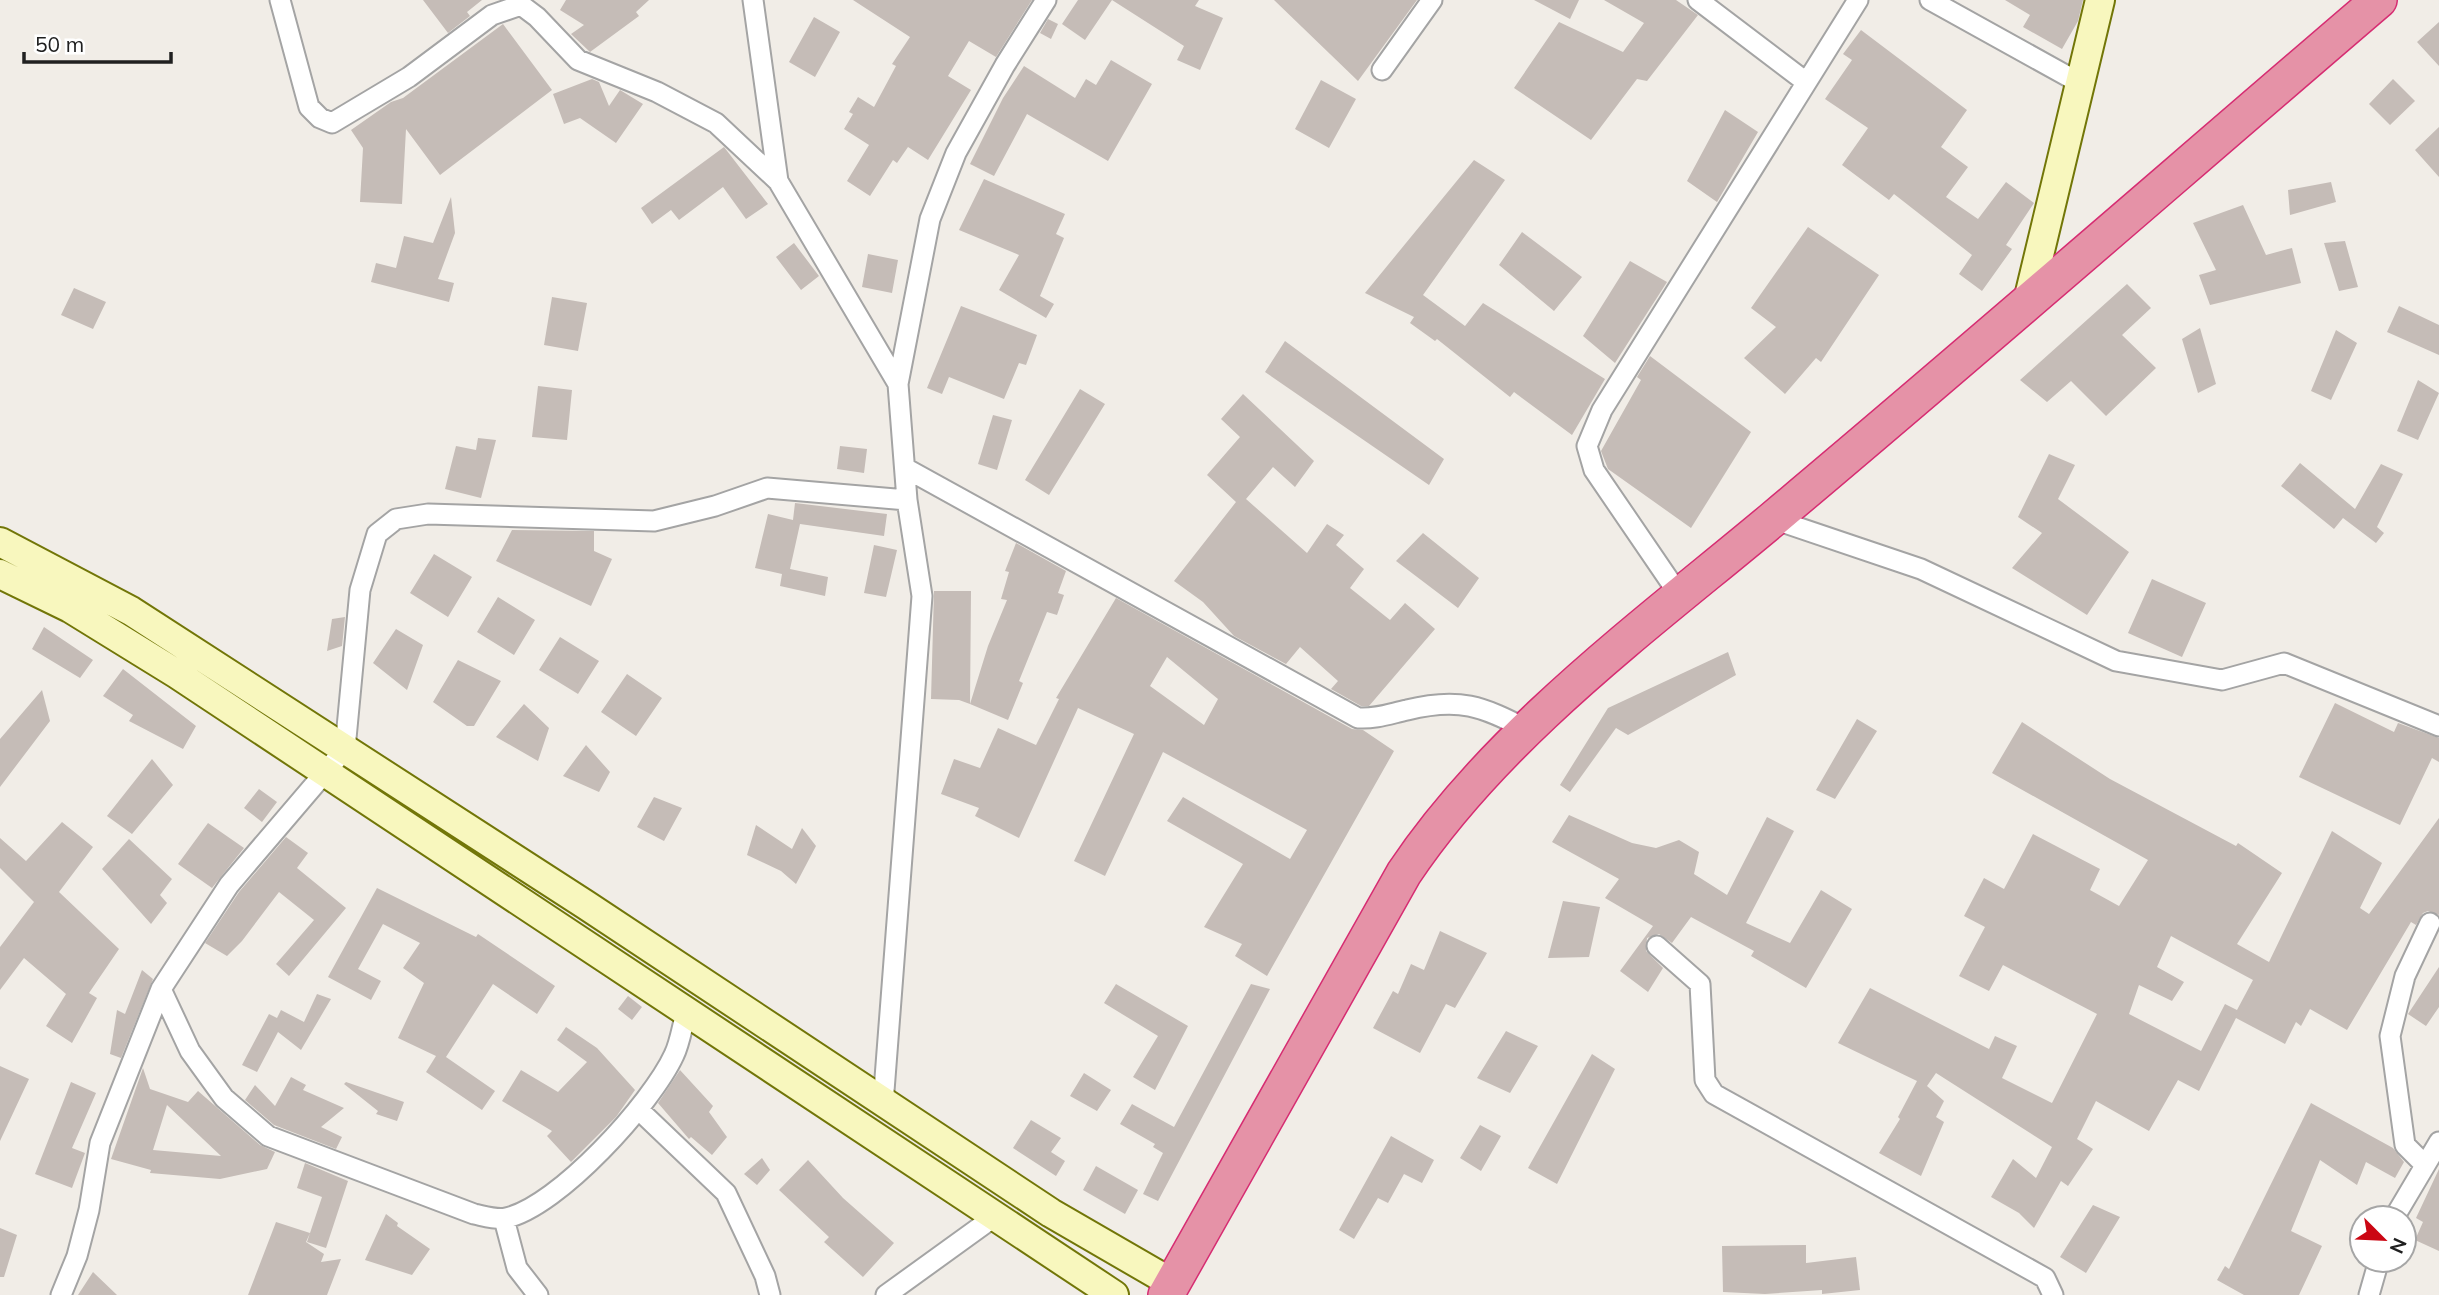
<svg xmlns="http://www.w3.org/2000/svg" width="2439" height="1295" font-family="Mulish,sans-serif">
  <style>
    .building { fill: #c5bcb7; fill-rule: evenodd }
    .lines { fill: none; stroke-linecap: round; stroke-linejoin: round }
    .street-casing { stroke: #a4a4a4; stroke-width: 23 }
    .secondary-casing { stroke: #727608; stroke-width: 32 }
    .highway-casing { stroke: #d62d72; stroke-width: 38 }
    .street { stroke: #fff; stroke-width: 19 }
    .secondary { stroke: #f8f7be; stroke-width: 28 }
    .highway { stroke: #e592a7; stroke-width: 35 }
  </style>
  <rect width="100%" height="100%" fill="#f1ede7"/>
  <path class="building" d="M423,0H482L467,12L470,16L448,33Z
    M566,0H649L636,12L639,16L590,52L571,34L584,25L560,10Z
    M853,0H1032L996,57L969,41L948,76L971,90L928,160L908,147L897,163L893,160L870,196L847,181L869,145L844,129L853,114L849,112L858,97L874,107L896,66L892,64L910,37Z
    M1078,0H1199L1195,6L1223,18L1200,70L1177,60L1184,46L1112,0L1085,40L1062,24Z
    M1274,0H1417L1358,81Z
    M1534,0H1579L1570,19Z
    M1604,0H1676L1698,15L1647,81L1637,79L1591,140L1514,88L1559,22L1623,52L1644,23Z
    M2005,0H2083L2078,21L2062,49L2023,27L2030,15Z
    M814,17L840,32L815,77L789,62Z
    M1048,19L1058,24L1051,39L1040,33Z
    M2439,22V66L2417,42Z
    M503,24L552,90L440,175L406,129L402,204L360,202L363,148L351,130L391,102L403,98Z
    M1861,30L1967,110L1941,147L1968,167L1946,197L1978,219L2006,182L2034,203L2006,245L2012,249L1982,291L1959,274L1972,255L1894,194L1889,200L1842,165L1868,128L1825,99L1852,60L1843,54Z
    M1111,60L1152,84L1108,161L1027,114L994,176L970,164L1003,98L1024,66L1075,98L1086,79L1096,85Z
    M592,79L599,82L609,106L620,90L643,104L616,143L580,118L564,124L553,94Z
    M2393,79L2415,101L2390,125L2369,104Z
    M1321,80L1356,99L1329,148L1295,129Z
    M1725,110L1758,132L1717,202L1687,181Z
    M2439,127V177L2415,150Z
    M724,147L768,204L746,219L723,187L679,220L671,210L652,224L641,208Z
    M1474,160L1505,180L1423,295L1465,326L1483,303L1605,379L1572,435L1514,392L1510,397L1437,339L1435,341L1410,323L1414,317L1365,293Z
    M984,179L1065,214L1056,234L1064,238L1040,296L1054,304L1046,318L999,290L1019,255L959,230Z
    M2331,182L2336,202L2290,215L2288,190Z
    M451,197L455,233L438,279L454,283L449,302L371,282L376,263L396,268L404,236L433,243Z
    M2243,205L2266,255L2292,248L2301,283L2210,305L2199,275L2216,270L2193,223Z
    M1808,227L1879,275L1821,362L1816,358L1785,394L1744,358L1776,327L1751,308Z
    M1522,232L1582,277L1554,311L1499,265Z
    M2345,241L2358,287L2339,291L2324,243Z
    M794,243L819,276L801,290L776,257Z
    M868,254L898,260L892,293L862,287Z
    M1630,261L1667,282L1615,363L1583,336Z
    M2127,284L2151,308L2122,335L2156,368L2106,416L2071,381L2047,402L2020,380Z
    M74,288L106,302L93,329L61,315Z
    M552,297L587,303L578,351L544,345Z
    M961,306L1037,335L1026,365L1019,363L1004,399L949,377L942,394L927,388Z
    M2399,306L2439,325V355L2387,332Z
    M2200,328L2216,384L2198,393L2182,339Z
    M2336,330L2357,343L2331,400L2311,391Z
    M1285,341L1444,459L1429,485L1265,372Z
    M1650,356L1751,432L1691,528L1608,469L1601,451L1641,380L1637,377Z
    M2418,380L2439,393L2418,440L2397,431Z
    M538,386L572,390L567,440L532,437Z
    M1080,389L1105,404L1049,495L1025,480Z
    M1243,394L1314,461L1295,487L1273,467L1246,499L1307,553L1327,524L1344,535L1336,545L1364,569L1350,588L1390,620L1405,603L1435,629L1369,706H1361L1331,689L1338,681L1300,647L1286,664L1234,636L1203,602L1174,581L1236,502L1207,475L1240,437L1221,419Z
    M993,415L1012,420L997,470L978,464Z
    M478,438L496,440L481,498L445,489L456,446L476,450Z
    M840,446L867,449L864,473L837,469Z
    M2049,454L2075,465L2058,499L2129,552L2087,615L2012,568L2042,533L2018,517Z
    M2300,463L2355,509L2381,464L2403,474L2377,527L2384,533L2376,543L2343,518L2334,529L2281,486Z
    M795,503L887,514L884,536L800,524L790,569L828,577L825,596L780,586L782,574L755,568L768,514L793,520Z
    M512,530L594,531V551L612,559L591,606L496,561Z
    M1423,533L1479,578L1458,608L1396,561Z
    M1016,543L1066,571L1058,593L1064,595L1057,615L1047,612L1019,681L1023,683L1008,720L970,704L988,646L1007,600L1001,599L1009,572L1005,571Z
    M874,545L897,550L886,597L864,593Z
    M434,554L472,577L448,617L410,593Z
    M2152,579L2206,603L2182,657L2128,633Z
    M934,591H971L970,704L959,700L931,699Z
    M498,597L535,620L514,655L477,632Z
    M1116,598L1352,729L1363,730L1394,751L1267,976L1235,956L1242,944L1204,927L1243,864L1167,821L1183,797L1290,859L1307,830L1163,752L1105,876L1074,861L1134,734L1078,708L1019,838L975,816L979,808L941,794L954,759L980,768L998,728L1036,745L1059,699L1056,698ZM1167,657L1218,699L1204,725L1150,686Z
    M345,617L342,646L327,651L332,619Z
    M44,627L93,660L80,678L32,649Z
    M396,629L423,645L407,690L373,663Z
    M560,637L599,661L578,694L539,670Z
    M1728,652L1736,675L1628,735L1616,728L1570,792L1560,785L1608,708Z
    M458,660L501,681L474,726H467L433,702Z
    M123,669L196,726L183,749L129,721L133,715L103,696Z
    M627,674L662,698L636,736L601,712Z
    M42,690L50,721L0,787V739Z
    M2335,703L2394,732L2398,723L2439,738V762L2432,758L2400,825L2299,777Z
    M524,704L549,728L538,761L496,737Z
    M1857,719L1877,731L1835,799L1816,790Z
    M2022,722L2110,779L2236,846L2238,843L2282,873L2237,944L2269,962L2332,831L2382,863L2360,908L2369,914L2439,818V915L2428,911L2423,913L2416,925L2411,922L2347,1030L2310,1009L2301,1026L2296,1022L2285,1044L2236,1018L2199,1091L2178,1080L2149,1131L2096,1101L2077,1139L2093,1149L2068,1186L2061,1181L2034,1228L2019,1213L1991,1197L2013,1159L2036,1178L2052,1147L1936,1073L1927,1086L1944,1101L1936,1117L1944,1122L1921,1176L1879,1153L1900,1119L1898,1117L1917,1081L1838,1043L1870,988L1989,1049L1995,1036L2017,1046L2002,1078L2052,1103L2097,1014L2003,965L1989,991L1959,976L1985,927L1964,916L1984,878L2004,889L2033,834L2100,869L2090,890L2119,906L2148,860L1992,773ZM2171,936L2253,980L2237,1010L2225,1004L2201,1051L2129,1014L2139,985L2172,1001L2184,982L2157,967Z
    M586,745L610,772L599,792L563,776Z
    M152,759L173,785L132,834L107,816Z
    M259,789L277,802L262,822L244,808Z
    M654,797L682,808L664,841L637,827Z
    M1569,815L1632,843L1656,848L1679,840L1699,852L1694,874L1727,895L1767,817L1794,831L1746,923L1790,943L1821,890L1852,909L1806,988L1751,956L1754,951L1691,917L1672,943L1659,934L1647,938L1646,951L1663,968L1648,992L1620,971L1653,926L1605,898L1619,879L1552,842Z
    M62,822L93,847L59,892L119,949L89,993L97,998L72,1043L46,1026L66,994L24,958L0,990V947L34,902L0,868V838L26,861Z
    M208,823L244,848L212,888L178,864Z
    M756,825L792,849L802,828L816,846L796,884L781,871L747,855Z
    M286,837L308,853L297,868L346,908L289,976L276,964L314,920L279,892L242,941L227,956L205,943L239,892Z
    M129,839L172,879L160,895L167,903L151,924L102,869Z
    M377,888L476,937L478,934L555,986L537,1014L493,984L446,1057L495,1091L482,1110L426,1072L436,1056L398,1038L424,983L403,968L420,943L383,924L358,969L381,981L371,1000L328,977Z
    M1563,901L1600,907L1589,957L1548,958Z
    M1440,931L1487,953L1455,1008L1446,1004L1420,1053L1373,1028L1393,991L1398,994L1411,964L1424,970Z
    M2439,967V1007L2426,1026L2408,1014Z
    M142,970L153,979L121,1058L110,1054L117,1010L125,1014Z
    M1116,984L1188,1026L1155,1090L1133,1077L1158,1036L1104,1003Z
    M1251,984L1270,989L1158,1201L1143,1194L1163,1153L1153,1147L1155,1144L1120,1124L1132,1104L1174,1127Z
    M317,994L331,999L301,1050L278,1032L257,1072L242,1065L269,1014L277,1018L281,1010L304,1022Z
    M628,996L642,1007L632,1020L618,1009Z
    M566,1027L597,1048L635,1090L616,1117L571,1162L547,1136L552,1131L502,1101L521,1070L558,1092L587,1062L557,1040Z
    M1506,1031L1538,1046L1510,1093L1477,1078Z
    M1592,1054L1615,1069L1557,1184L1528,1168Z
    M0,1066L29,1079L0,1141Z
    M143,1068L150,1089L188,1102L198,1091L260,1145L275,1152L267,1169L220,1179L150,1173L151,1170L111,1159ZM167,1105L221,1156L153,1150Z
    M680,1070L713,1106L709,1112L727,1137L712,1155L691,1137L689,1139L658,1103Z
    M1084,1073L1111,1090L1097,1111L1070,1096Z
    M291,1077L306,1085L303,1090L344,1108L321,1127L342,1137L336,1149L274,1125L245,1100L255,1085L275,1106Z
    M71,1082L96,1093L72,1148L85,1153L72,1188L35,1174Z
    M346,1082L404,1102L397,1121L376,1114L378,1111L344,1084Z
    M2311,1103L2393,1148L2404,1162L2395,1178L2366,1162L2357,1185L2320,1160L2291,1231L2322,1246L2299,1295H2244L2217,1280L2225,1266L2229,1269Z
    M1031,1120L1061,1138L1051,1152L1065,1161L1056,1176L1013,1148Z
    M1480,1125L1501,1136L1481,1171L1460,1158Z
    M1391,1136L1434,1160L1422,1183L1404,1174L1388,1203L1378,1198L1354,1239L1339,1230Z
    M762,1158L770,1170L757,1185L744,1174Z
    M808,1160L843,1198L894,1243L863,1277L824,1242L829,1237L779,1190Z
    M305,1163L348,1181L326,1248L307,1242L322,1197L297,1188Z
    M1096,1166L1138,1190L1125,1214L1083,1190Z
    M2439,1169V1251L2415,1240L2423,1222L2416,1218Z
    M2093,1205L2120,1217L2086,1273L2060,1257Z
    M386,1214L398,1223L397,1226L430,1249L412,1275L365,1260Z
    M276,1222L310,1233L306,1242L324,1254L321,1262L341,1259L327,1295H248Z
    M0,1228L17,1235L4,1277H0Z
    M1806,1245V1263L1856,1257L1860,1290L1822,1294V1290L1765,1294L1723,1292L1722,1246Z
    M93,1272L117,1295H78Z"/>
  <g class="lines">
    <defs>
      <path id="street" d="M280,0L309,107L320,118L332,123L409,77L492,15L521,5L537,17L578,60L657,92L716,123L778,181L898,384
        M753,0L778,181
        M1698,0L1806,82
        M1930,0L2078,82
        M1382,70L1432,0
        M907,469L1358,718C1376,719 1389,714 1407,710C1459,697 1482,706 1528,730
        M1773,519L1921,569L2116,661L2222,680L2284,663L2439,726
        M1680,596L1594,470L1587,446L1602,410L1858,0
        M1657,946L1700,984L1705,1080L1714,1094L2045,1278L2053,1295
        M161,989L190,1051L224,1098L268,1136L474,1214C484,1216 497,1220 506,1218C558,1207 652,1103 674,1055C680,1043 682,1027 686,1013
        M883,1104L922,596L907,500L898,384L930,219L956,153L1005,65L1046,0
        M638,1109L726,1193L765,1276L770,1295
        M2425,1165L2405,1145L2390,1036L2405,976L2430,923
        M2394,1218L2439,1142
        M504,1219L517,1268L538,1295
        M61,1295L77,1256L89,1210L100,1143L161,989L229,885L345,749L360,590L377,534L396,519L428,514L654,521L715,506L767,488L907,500
        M886,1295L994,1217
        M2369,1295L2379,1260"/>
      <path id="secondary" d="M2028,301L2100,0
        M0,542L131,611L586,905L1051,1213L1172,1283
        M0,574L70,608L177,674L1114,1295"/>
      <path id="highway" d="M1166,1295L1404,873C1497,734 1645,626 1773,519C1977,348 2177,173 2379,0"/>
    </defs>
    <use href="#street" class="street-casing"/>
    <use href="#secondary" class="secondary-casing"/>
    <use href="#highway" class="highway-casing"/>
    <use href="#street" class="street"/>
    <use href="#secondary" class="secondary"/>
    <use href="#highway" class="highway"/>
  </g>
  <g transform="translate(2383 1239) rotate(114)"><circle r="33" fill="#ffffff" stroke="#a6a6a6" stroke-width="2"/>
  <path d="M0-5L12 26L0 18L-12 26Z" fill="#cb0613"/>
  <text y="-10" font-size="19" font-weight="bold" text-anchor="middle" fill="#202020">N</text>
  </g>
  <path d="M24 52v10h147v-10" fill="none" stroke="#202020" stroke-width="3.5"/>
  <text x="35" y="52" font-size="21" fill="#202020" stroke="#ffffff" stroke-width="5" paint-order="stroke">50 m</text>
</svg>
